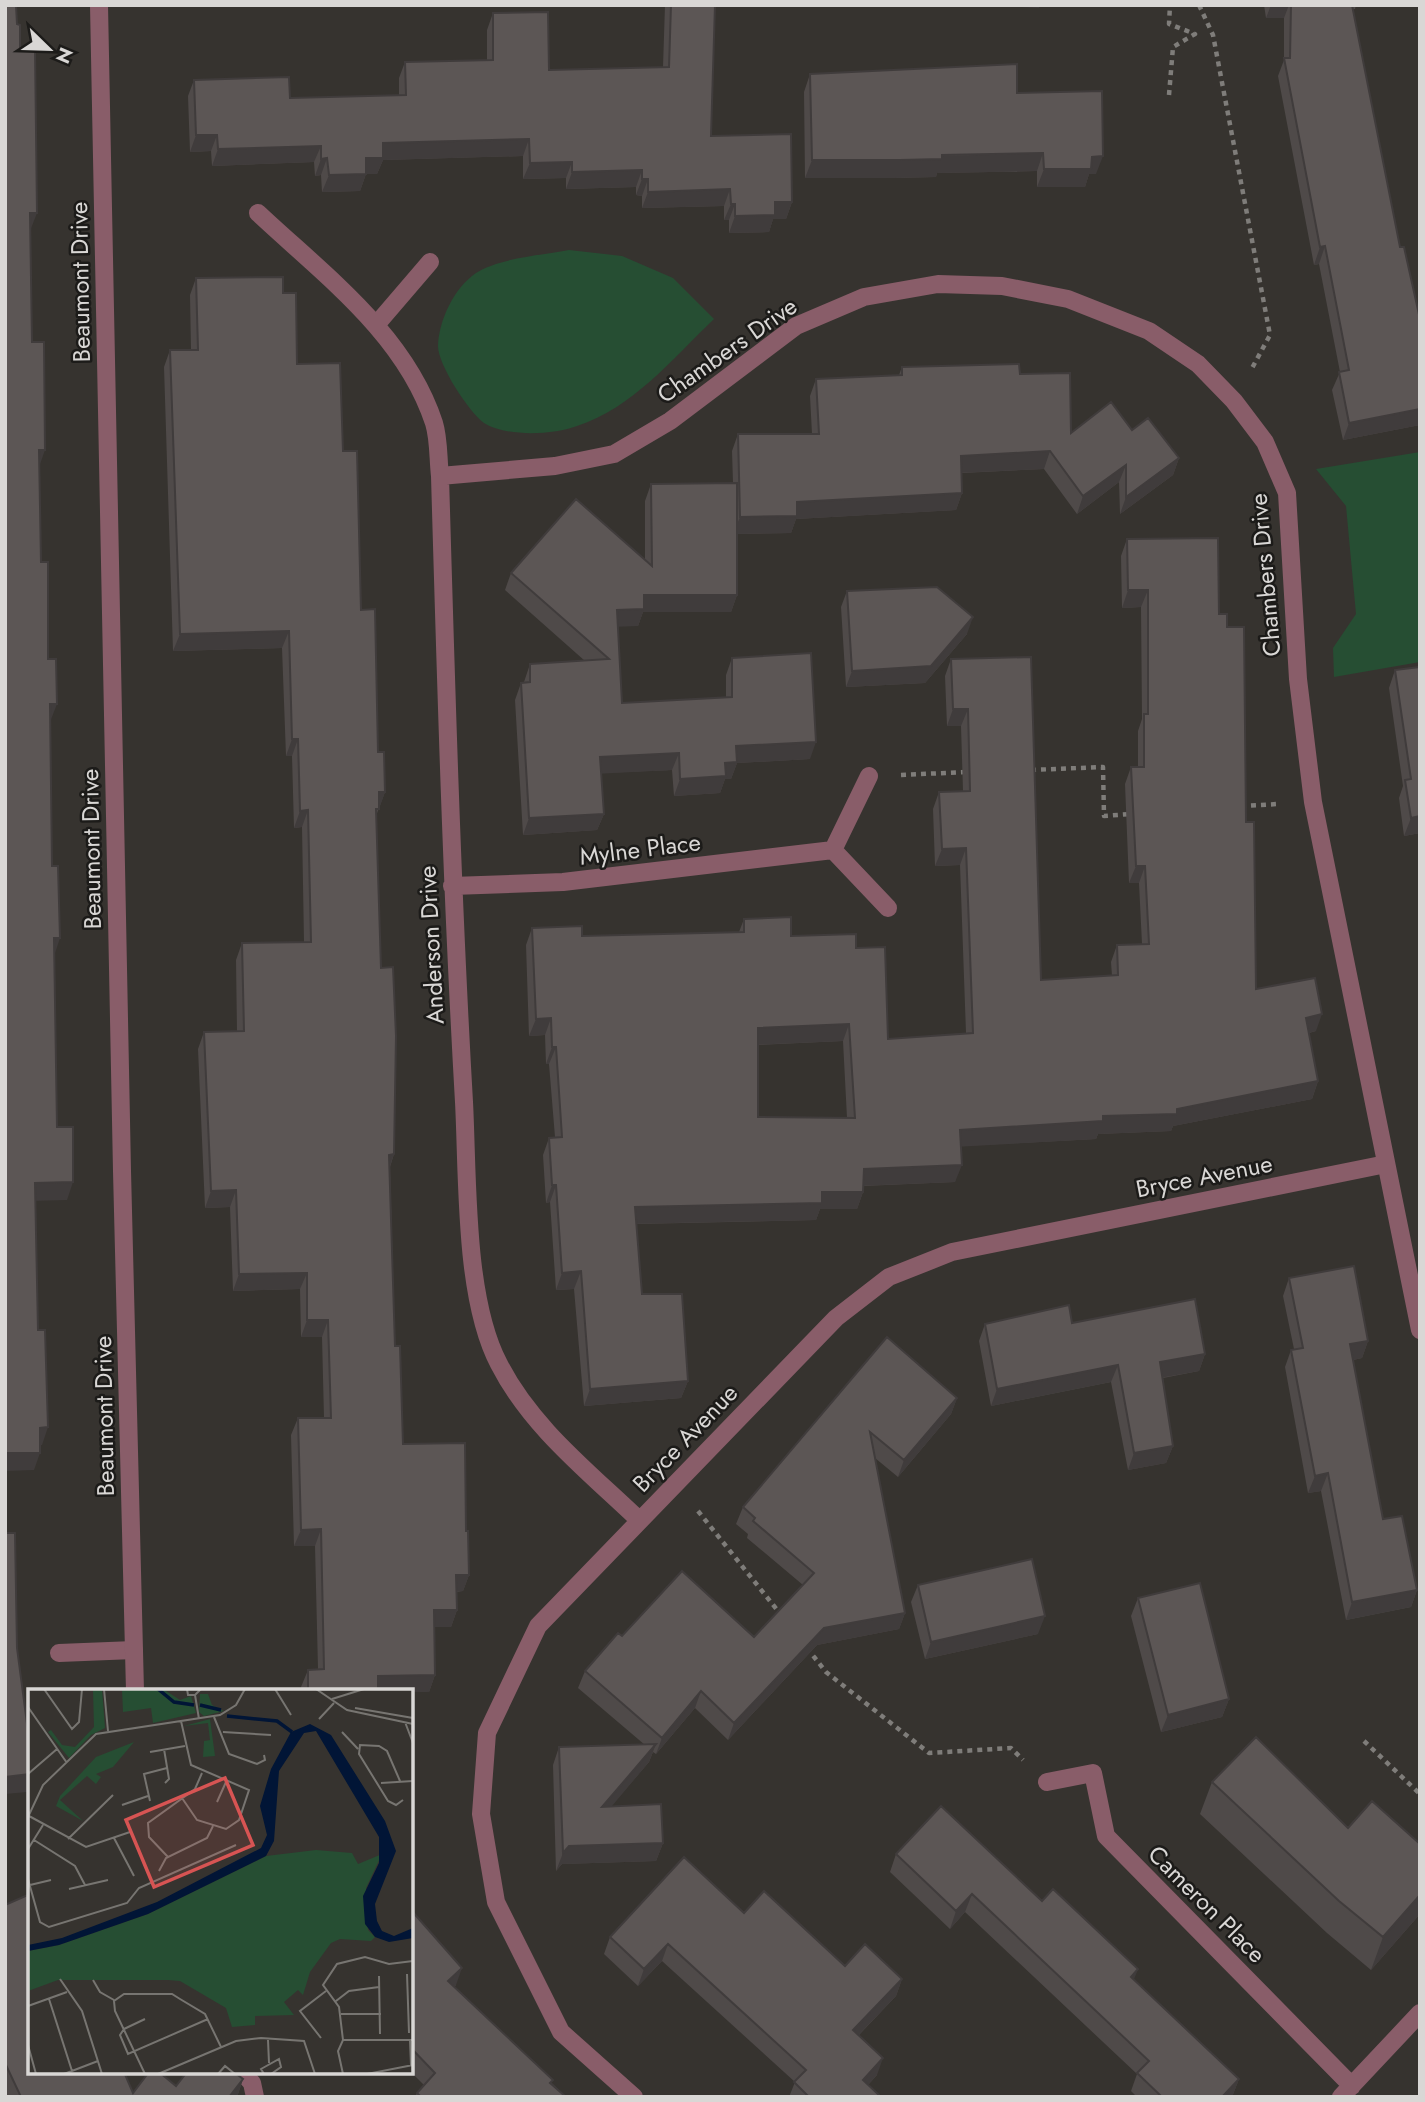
<svg xmlns="http://www.w3.org/2000/svg" width="1425" height="2102" font-family="Jost,sans-serif">
  <style>
    .green { fill: #264e33 }
    .lines { fill: none; stroke-linecap: round; stroke-linejoin: round }
    .path { stroke: #7f7d7a; stroke-width: 4.5; stroke-dasharray: 5 5; stroke-linecap: butt }
    .service { stroke: #895d69; stroke-width: 18 }
    .minor { stroke: #895d69; stroke-width: 18 }
    .wall { fill: #4f4a49; fill-rule: evenodd }
    .shaded-wall { fill: #403c3c }
    .building { fill: #5c5655; stroke: #403c3c; stroke-width: 2; fill-rule: evenodd }
    .labels { text-anchor: middle; dominant-baseline: central; stroke-width: 5; stroke-linejoin: round; paint-order: stroke }
    .street-label { font-size: 24px; fill: #d9d7d5; stroke: #1c1b19 }
    .inset-river { fill: none; stroke: #011536; stroke-width: 3.5 }
    .inset-road { fill: none; stroke: #777571; stroke-width: 2 }
    .view { fill: #d75453; fill-opacity: 0.15; stroke: #d75453; stroke-width: 3.5 }
    .inset-edge { fill: none; stroke: #d9d7d5; stroke-width: 3.5 }
  </style>
  <rect width="100%" height="100%" fill="#36332f"/>
  <path class="green" d="M569,250L622,256L673,278L714,319C673,358 633,408 577,426C553,435 506,437 484,423C469,412 438,365 438,346C439,320 454,288 476,273C499,258 543,255 569,250Z
    M1420,452V662L1334,677L1333,648L1356,614L1346,506L1316,469Z"/>
  <g class="lines">
    <path class="path" d="M1199,5L1213,35L1270,335L1251,370
      M1169,95L1173,47L1195,34L1169,24L1170,5
      M1031,770L1103,767L1104,816L1131,814
      M901,775L966,772
      M1241,806L1278,804
      M698,1511L782,1616
      M807,1648L826,1672L929,1753L1011,1748L1023,1760
      M1364,1741L1420,1794"/>
    <path class="service" d="M59,1653L134,1650
      M242,2072L252,2083L255,2097"/>
    <path class="minor" d="M99,5L122,1171L135,1691
      M258,213C324,275 405,334 434,423C439,439 438,459 440,476C446,685 452,894 464,1102C468,1178 464,1298 499,1364C531,1427 589,1472 639,1520
      M376,325L430,262
      M440,476L555,466L614,454L670,421L796,326L864,297L938,284L1002,286L1068,299L1149,331L1198,364L1234,401L1265,442L1287,493L1298,679L1313,802L1420,1330
      M869,776L833,850L888,908
      M452,886L563,882L833,850
      M1047,1782L1093,1773L1106,1836L1352,2086
      M634,2097L561,2032L496,1902L481,1814L487,1733L538,1626L836,1318L889,1277L952,1252L1386,1164
      M1341,2097L1420,2013"/>
  </g>
  <path class="wall" d="M665,5H715L711,136L792,202L786,219H773L769,232L729,233V220H724V206L642,208V196L636,195V187L566,189V178L523,179V156L383,160L377,174H366L360,191L322,192L321,175L315,176L314,162L212,166L211,151L190,152L188,96L194,80L290,98L399,96V78L405,62L487,60V30L493,13L549,70L663,67Z
    M1264,5H1356L1355,9H1353L1400,247L1420,319V425L1343,440L1332,390L1340,372L1319,264L1314,265L1278,76L1284,60V18H1266Z
    M810,74L1017,93L1096,174H1089L1085,187H1037V171L937,173L936,177L894,178H805L804,92Z
    M196,278L283,293L297,364L343,451L378,752L385,792L376,816L381,968L394,1154L390,1167L395,1346L403,1444L466,1531L469,1575L463,1591L456,1592L457,1610L451,1627H435V1675L429,1692L411,1691H302L301,1687L308,1670L318,1669L315,1546H294L291,1435L298,1418H324L322,1337H301L300,1289L233,1291L230,1207L205,1208L198,1049L204,1032H237L236,960L242,943L304,942L302,827L294,828L292,756H286L282,648L173,651L164,367L170,350H191L190,295Z
    M902,367L1020,374L1071,433L1132,430L1179,458L1173,475L1120,514L1119,482L1077,514L1044,469L962,473V493L956,510L796,519L791,533L737,534V595L731,612H643L638,626H618L622,703L726,697V675L732,658L810,759L737,763L731,779H725L720,793L674,796L672,770L601,773L604,814L597,830L523,835L515,700L521,683L524,682L530,664L585,661L505,590L511,573L645,560V501L651,484L733,483L732,451L738,434H812L810,396L816,379L899,375Z
    M1127,539L1219,614L1227,627L1246,822L1256,989L1316,1031L1309,1033L1318,1081L1312,1099L1173,1126L1171,1131L1098,1134L1096,1139L961,1146L955,1182L863,1186V1192L857,1209H820L816,1220L636,1224L642,1294L688,1381L681,1398L584,1406L574,1289L556,1290L550,1202L546,1203L543,1155L549,1138L555,1137L549,1064H546L545,1035L529,1036L526,945L532,928L582,936L739,932L744,919L791,936L856,948L888,1039L966,1033L960,865L935,866L933,809L939,792L963,791L961,726H947L945,676L951,659L1031,657L1041,980L1112,976L1111,962L1117,945L1142,944L1139,883H1129L1125,784L1131,767H1138V731L1142,719L1141,607L1122,608L1121,556ZM843,1041L847,1118L758,1117V1045Z
    M847,591L967,634L925,683L846,687L841,607Z
    M1420,667V833L1404,836L1399,798L1403,786L1389,688L1395,670Z
    M1289,1278L1368,1341L1362,1358L1353,1360L1383,1519L1417,1590L1411,1607L1346,1620L1321,1491L1308,1493L1285,1367L1291,1350L1294,1349L1283,1296Z
    M1072,1323L1205,1354L1199,1371L1163,1378L1173,1446L1166,1463L1128,1470L1111,1382L991,1406L979,1341L985,1324Z
    M887,1337L957,1398L951,1414L898,1477L875,1458L905,1613L899,1629L817,1645L728,1740L695,1708L656,1754L653,1752L649,1762L611,1806L663,1843L656,1861L562,1864L556,1871L553,1765L559,1747L645,1745L578,1688L585,1671L622,1636L754,1637L803,1585L747,1538L748,1534L736,1524L743,1507Z
    M918,1585L1038,1634L925,1659L911,1602Z
    M1138,1598L1229,1699L1222,1717L1161,1732L1131,1616Z
    M1212,1782L1348,1828L1420,1844V1914L1371,1970L1327,1933L1200,1814Z
    M896,1854L1042,1901L1134,1980L1239,2079L1232,2097H1137L1131,2091L1137,2074L965,1912L950,1929L890,1872Z
    M5,1905L133,2093L176,2086L243,2079L237,2097H5Z
    M411,1910L456,1985L454,1987L566,2097H415L417,2093L424,2085L411,2072Z
    M744,1913L845,1966L902,1979L896,1996L859,2035L877,2075L868,2085L881,2097H789L795,2082L662,1961L638,1986L604,1954L610,1937Z"/>
  <path class="shaded-wall" d="M987,5H1040L1039,8Z
    M1271,5H1289L1284,18H1266Z
    M196,135H217L211,151L190,152Z
    M529,139L523,156L383,160L377,174H366L360,191L322,192L329,175L366,158L383,143Z
    M321,146L314,162L212,166L218,149Z
    M1043,153L1037,171L937,173L936,177L894,178H805L812,160Z
    M1103,156L1096,174H1089L1085,187H1037L1044,169L1092,157Z
    M327,158L321,175L315,176L321,159Z
    M572,162L566,178L523,179L530,163Z
    M642,170L636,187L566,189L572,172Z
    M642,179H648L642,196L636,195Z
    M730,189L724,206L642,208L648,192Z
    M775,202H792L786,219H773L769,232L729,233L735,216Z
    M731,204H735L729,220H724Z
    M30,213H37L30,231Z
    M1325,246L1319,264L1314,265L1320,247Z
    M1420,409V425L1343,440L1349,423Z
    M39,450H45L39,467Z
    M1050,451L1044,469L955,473L961,456Z
    M1179,458L1173,475L1120,514L1126,497Z
    M1126,465L1119,482L1077,514L1083,496Z
    M962,493L956,510L796,519L791,533L733,534L740,517L797,502Z
    M1128,590H1148L1141,607L1122,608Z
    M644,595H737L731,612H643L638,626L611,627L617,610Z
    M973,617L967,634L925,683L846,687L852,671Z
    M289,631L282,648L173,651L180,634Z
    M50,704H57L50,722Z
    M953,709H968L961,726H947Z
    M292,739H298L292,756H286Z
    M816,742L810,759L737,763L731,779H725L720,793L674,796L680,779L725,763L736,746Z
    M679,753L672,770L594,774L600,757Z
    M379,792H385L379,809Z
    M308,810L302,827L294,828L300,811Z
    M604,814L597,830L523,835L529,818Z
    M1420,816V833L1404,836L1411,818Z
    M966,848L960,865L935,866L942,849Z
    M1136,866H1145L1139,883H1129Z
    M54,938H60L54,956Z
    M1322,1014L1316,1031L1300,1035L1306,1018Z
    M551,1018L545,1035L529,1036L536,1019Z
    M849,1024L843,1041L752,1045L758,1028Z
    M552,1047H556L549,1064H546Z
    M1318,1081L1312,1099L1173,1126L1171,1131L1098,1134L1096,1139L954,1147L960,1130L1177,1109Z
    M394,1154L388,1171L389,1155Z
    M962,1165L955,1182L857,1186L864,1169Z
    M73,1182L67,1200L28,1201L35,1183Z
    M552,1185H556L550,1202L546,1203Z
    M236,1190L230,1207L205,1208L211,1191Z
    M822,1192H863L857,1209H820L816,1220L628,1224L635,1207Z
    M581,1271L574,1289L556,1290L562,1273Z
    M307,1273L300,1289L233,1291L239,1274Z
    M307,1320H328L322,1337H301Z
    M1368,1341L1362,1358L1344,1362L1350,1344Z
    M1205,1354L1199,1371L1154,1379L1160,1362Z
    M1118,1365L1111,1382L991,1406L997,1389Z
    M688,1381L681,1398L584,1406L590,1389Z
    M957,1398L951,1414L898,1477L904,1460Z
    M48,1427L42,1445H33L40,1428Z
    M1173,1446L1166,1463L1128,1470L1134,1453Z
    M5,1453H40L34,1470L5,1471Z
    M1328,1473L1321,1491L1308,1493L1315,1476Z
    M321,1529L315,1546H294L301,1530Z
    M456,1575H469L463,1591L450,1592Z
    M1417,1590L1411,1607L1346,1620L1352,1602Z
    M434,1610H457L451,1627H428Z
    M905,1613L899,1629L817,1645L728,1740L734,1723L824,1628Z
    M1045,1616L1038,1634L925,1659L931,1642Z
    M435,1675L429,1692L372,1691L378,1676Z
    M701,1691L695,1708L656,1754L662,1738Z
    M1229,1699L1222,1717L1161,1732L1168,1715Z
    M656,1744L649,1762L596,1825L602,1807Z
    M30,1774V1784L27,1792L5,1794V1777Z
    M663,1843L656,1861L562,1864L556,1871L563,1853L569,1846Z
    M972,1894L965,1912L950,1929L956,1911Z
    M1420,1895V1914L1371,1970L1383,1937Z
    M668,1944L662,1961L638,1986L644,1969Z
    M462,1968L456,1985L442,1998L448,1981Z
    M1138,1969L1131,1987V1977Z
    M902,1979L896,1996L847,2047L853,2030Z
    M883,2058L877,2075L857,2097L863,2080Z
    M243,2079L237,2097H229Z
    M1239,2079L1232,2097H1222Z"/>
  <path class="building" d="M5,5H16L17,24L20,25V48H35L37,213H30L32,342H44L45,450H39L41,562H48V659H56L57,704H50L52,866H58L60,938H54L57,1127H73V1182L35,1183L38,1330H45L48,1427L40,1428V1453H5Z
    M671,5H715L711,136L791,134L792,202H775V215L735,216V204H731L730,189L648,192V179H642V170L572,172V162L530,163L529,139L383,143V158H366V174L329,175L327,158L321,159V146L218,149L217,135H196L194,80L289,77L290,98L406,95L405,62L493,60V13L548,12L549,70L669,67Z
    M1291,5H1352L1400,247H1404L1420,319V409L1349,423L1339,372L1349,370L1325,246L1320,247L1284,58H1290Z
    M1017,64V93L1102,91L1103,156L1092,157L1091,169H1044L1043,153L942,155V159L900,160H812L810,74Z
    M283,277V293H296L297,364L340,363L343,451H357L361,610L375,609L378,752H384L385,792H379V809H376L381,968L393,967L396,1036L394,1154L389,1155L395,1346H400L403,1444L465,1443L466,1531H468L469,1575H456L457,1610H434L435,1675L378,1676V1691H308V1670L324,1669L321,1529L301,1530L298,1418H331L328,1320H307V1273L239,1274L236,1190L211,1191L204,1032L244,1031L242,943L311,942L308,810L300,811L298,739H292L289,631L180,634L170,350H198L196,278Z
    M1019,364L1020,374L1070,373L1071,433L1111,402L1132,430L1148,418L1179,458L1126,497V465L1083,496L1050,451L961,456L962,493L797,502V516L740,517L738,434H819L816,379L902,375V367Z
    M737,483V595H644V609L617,610L622,703L732,697V658L811,653L816,742L736,746L737,762L725,763L726,776L680,779L679,753L600,757L604,814L529,818L521,683L530,682V664L609,659L511,573L576,499L652,566L651,484Z
    M1218,538L1219,614H1227V627H1244L1246,822H1254L1256,989L1315,978L1322,1014L1306,1018L1318,1081L1177,1109V1114L1103,1116V1121L960,1130L962,1165L864,1169L863,1192H822V1203L635,1207L642,1294H682L688,1381L590,1389L581,1271L562,1273L556,1185H552L549,1138L562,1137L556,1047H552L551,1018L536,1019L532,928L582,926V936L744,932V919L791,917V936L856,934V948L885,947L888,1039L973,1033L966,848L942,849L939,792L970,791L968,709H953L951,659L1031,657L1041,980L1118,975L1117,945L1149,944L1145,866H1136L1131,767H1144V714H1148V590H1128L1127,539ZM849,1024L855,1118L758,1117V1028Z
    M937,587L973,617L931,666L852,671L847,591Z
    M1420,667V816L1411,818L1405,780L1411,779L1395,670Z
    M1354,1266L1368,1341L1350,1344L1383,1519L1402,1516L1417,1590L1352,1602L1328,1473L1315,1476L1291,1350L1303,1348L1289,1278Z
    M1195,1299L1205,1354L1160,1362L1173,1446L1134,1453L1118,1365L997,1389L985,1324L1069,1305L1072,1323Z
    M887,1337L957,1398L904,1460L870,1432L905,1613L824,1628L734,1723L701,1691L662,1738L585,1671L618,1633L622,1636L682,1571L754,1637L814,1573L753,1521L755,1518L743,1507Z
    M5,1533H15L17,1648L30,1746V1774L5,1777Z
    M1032,1559L1045,1616L931,1642L918,1585Z
    M1200,1583L1229,1699L1168,1715L1138,1598Z
    M1256,1737L1348,1828L1372,1801L1420,1844V1895L1383,1937L1339,1901L1212,1782Z
    M656,1744L602,1807L661,1804L663,1843L569,1846L563,1853L559,1747Z
    M941,1806L1042,1901L1053,1889L1138,1969L1131,1977L1239,2079L1222,2097H1162L1137,2073L1149,2061L972,1894L956,1911L896,1854Z
    M684,1857L744,1913L764,1891L845,1966L865,1944L902,1979L853,2030L883,2058L863,2080L881,2097H809L794,2082L806,2070L668,1944L644,1969L610,1937Z
    M30,1894V2072H124L133,2093L149,2072H159L176,2086L187,2072H234L243,2079L229,2097H21L5,2063V1905Z
    M411,1910L462,1968L448,1981L553,2080L550,2083L566,2097H421L417,2093L435,2073L411,2048Z"/>
  <g class="labels">
    <g class="street-label">
      <text transform="translate(80 282) rotate(-91)">Beaumont Drive</text>
      <text transform="translate(727 350) rotate(-35)">Chambers Drive</text>
      <text transform="translate(1265 575) rotate(-95)">Chambers Drive</text>
      <text transform="translate(91 849) rotate(-91)">Beaumont Drive</text>
      <text transform="translate(640 849) rotate(-7)">Mylne Place</text>
      <text transform="translate(431 945) rotate(-93)">Anderson Drive</text>
      <text transform="translate(1204 1176) rotate(-11)">Bryce Avenue</text>
      <text transform="translate(104 1416) rotate(-91)">Beaumont Drive</text>
      <text transform="translate(685 1438) rotate(-46)">Bryce Avenue</text>
      <text transform="translate(1207 1904) rotate(45)">Cameron Place</text>
    </g>
  </g>
  <g transform="translate(28 1689)">
    <rect width="385" height="385" fill="#36332f"/>
    <path d="M56,0H74L77,39L63,46L41,69L20,43L23,41L34,56L47,58L66,38L65,1ZM94,0H135L152,11L163,7L168,24L125,34L123,19L95,23ZM172,5H180L184,16L196,22L176,27L171,23ZM182,30L187,67L175,68L176,52L182,51L180,34L156,37ZM106,53L85,78L68,85L73,88L68,95L59,87L32,111L55,132L28,117L32,107L68,68ZM288,161L324,164L330,175L354,165L338,199L340,241L347,248L343,252L312,250L303,254L282,283L275,306L270,301L256,313L266,326L227,327V336L204,338L198,319L152,292L140,291H30L0,302V262L31,256L120,225L238,167Z" fill="#264e33"/>
    <path d="M282,35L303,46L357,132L368,162L347,215L349,232L354,242L366,247L385,239V249L361,253L347,248L337,235L335,207L351,174V148L288,42L276,44L251,82L246,152L238,167L120,225L31,256L0,262V256L34,249L129,213L233,159L239,146L232,117L243,80L263,43Z" fill="#011536"/>
    <path class="inset-river" d="M130,0L146,13L166,16M172,16L193,21M199,27L249,32L264,43"/>
    <path class="inset-road" d="M16,0L44,40L51,33L54,0M76,0L80,42M159,0L160,6H167L173,0M247,0L263,26M288,0L319,21L385,35M167,6L171,30M304,10L336,0M0,18L39,74M327,19L385,29M186,28L201,65L229,75L237,71L236,66M291,30L306,14M153,32L163,76L221,101L211,131L198,140L169,131L154,109M377,33L385,54M195,43L243,46M314,43L330,60M136,60L141,90L137,94M122,63L157,57M0,85L29,60M372,92L359,62L351,57L332,56L331,65L360,112L368,116L375,111M353,94L385,92M122,112L116,85L139,79M189,113L198,93M94,116L120,107M1,127L58,158L102,143M0,128L15,96L68,45L192,26L208,16L217,0M86,149L106,187M40,150L85,106M6,151L47,177L57,196M0,160L15,136M140,168L121,148L120,134L167,100L174,84M131,182L138,169L179,149L185,137M0,190L12,233L21,238L99,214L111,199L208,156M2,196L23,191M41,200L80,191M379,285L381,344M351,287L352,345M32,290L54,322L74,385M65,291L72,303L86,311M21,310L44,382M308,312L321,302L351,298M0,317L39,303M313,325H353M96,340L92,346L100,365L180,330M96,340L117,330M293,349L272,322L298,302M240,351L241,374M315,351L311,318L295,296L309,275L337,268L361,275L385,272M382,351L383,376M0,356L8,385M36,385L70,372M117,385L87,322L86,312L96,305H144L152,310L177,325L193,358M130,385L208,352L233,349L276,352L287,385M190,385L197,377L207,385M236,385L233,380L251,370L253,378L243,385M315,385L310,362L315,351H385M339,385L385,376"/>
    <path class="view" d="M197,89L225,156L126,198L98,131Z"/>
    <rect width="385" height="385" class="inset-edge"/>
  </g>
  <rect width="1425" height="2102" fill="none" stroke="#d9d7d5" stroke-width="14"/>
  <g transform="translate(49 49) rotate(113)" stroke="#1c1b19" stroke-width="5" paint-order="stroke">
  <path d="M0-5L12 26L0 18L-12 26Z" fill="#d9d7d5"/>
  <text y="-10" font-size="19" font-weight="bold" text-anchor="middle" fill="#d9d7d5">N</text>
  </g>
</svg>
